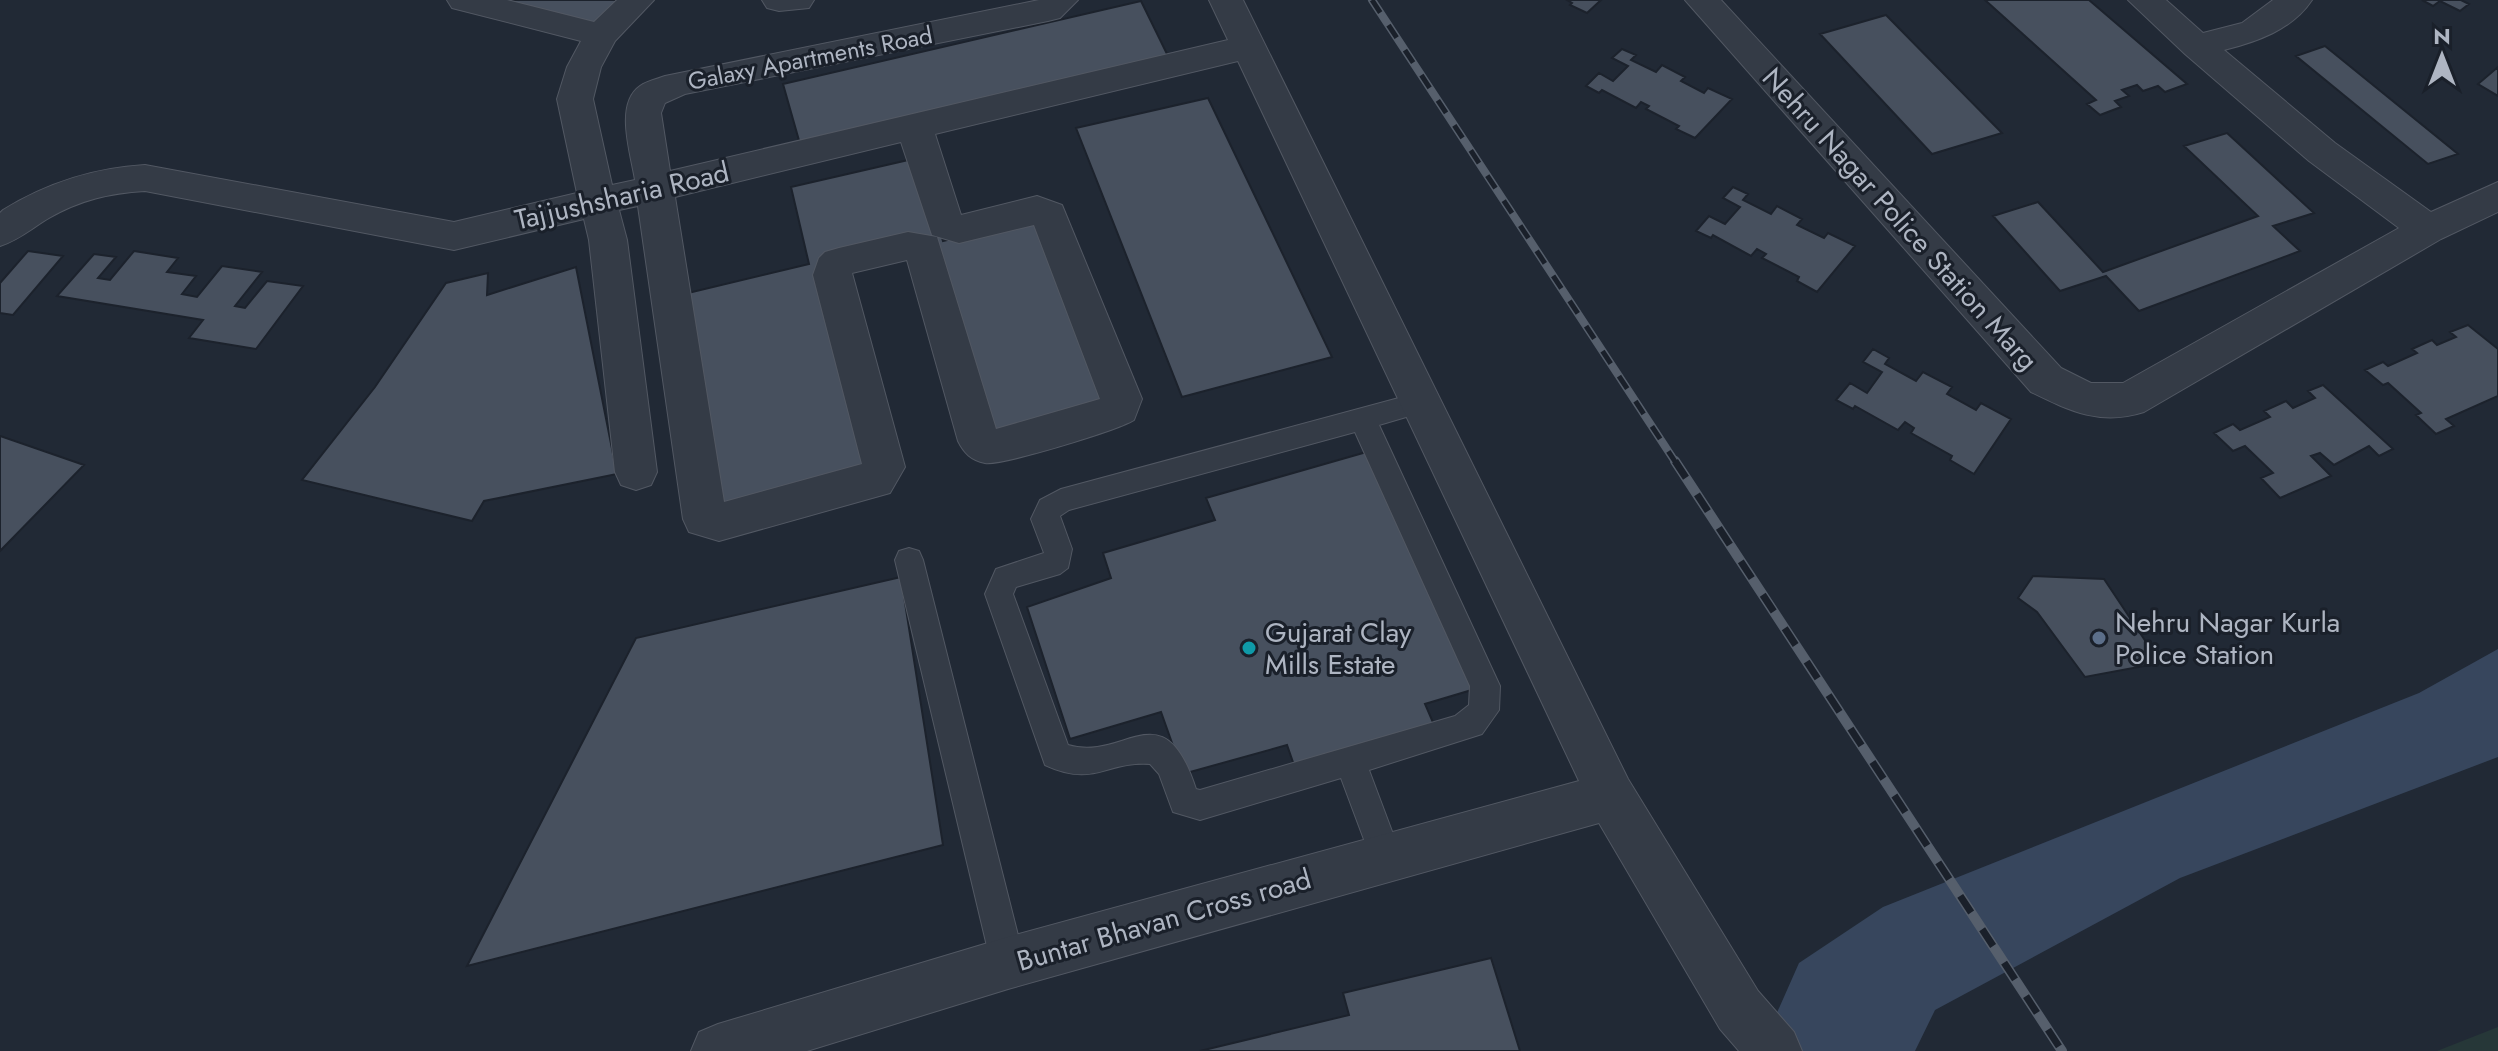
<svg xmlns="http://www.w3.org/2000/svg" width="2498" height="1051" font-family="Jost,sans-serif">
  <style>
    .green { fill: #263738 }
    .water { fill: #37465d }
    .building { fill: #47505e; stroke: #1c222c; stroke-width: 2 }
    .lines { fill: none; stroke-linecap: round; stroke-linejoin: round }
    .service-casing { stroke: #525863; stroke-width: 2 }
    .minor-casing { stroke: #525863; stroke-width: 2 }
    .service { fill: #343b46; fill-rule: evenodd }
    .minor { fill: #343b46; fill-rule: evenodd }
    .rail-far1-casing { stroke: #565f6c; stroke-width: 8 }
    .rail-casing { stroke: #565f6c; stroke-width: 10 }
    .rail-far1 { stroke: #1a202a; stroke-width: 5; stroke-dasharray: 15; stroke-linecap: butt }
    .rail { stroke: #1a202a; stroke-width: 7; stroke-dasharray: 20; stroke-linecap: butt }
    .service-dot { fill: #5c6f8a; stroke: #1a202a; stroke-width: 3 }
    .culture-dot { fill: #0f9aa8; stroke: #1a202a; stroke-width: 3 }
    .labels { text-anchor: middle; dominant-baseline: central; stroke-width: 6; stroke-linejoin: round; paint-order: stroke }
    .far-street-label { font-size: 24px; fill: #aeb5c2; stroke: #1a202a }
    .street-label { font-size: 28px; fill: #aeb5c2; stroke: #1a202a }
    .poi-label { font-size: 28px; fill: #aeb5c2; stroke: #1a202a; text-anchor: start }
  </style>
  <rect width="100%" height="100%" fill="#212935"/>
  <path class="green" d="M2498,1027V1051H2437Z"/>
  <path class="water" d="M2498,649V757L2180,878L1935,1010L1915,1051H1760L1799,963L1883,907L2419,693Z"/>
  <path class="building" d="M498,0H624L600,26Z
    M1567,0H1601L1587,13L1570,5L1572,3Z
    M1985,0H2089L2187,84L2165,92L2158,86L2143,91L2137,85L2122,90L2129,96L2115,101L2121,107L2100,115L2087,104L2096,100Z
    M2422,0H2461L2469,4L2460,11L2440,1L2433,6Z
    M1141,1L1168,56L800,144L783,84Z
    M1886,15L2002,133L1932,154L1820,34Z
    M2325,46L2458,154L2428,164L2296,56Z
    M1622,49L1636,55L1631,60L1656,72L1662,65L1685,77L1681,81L1704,93L1708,88L1732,99L1695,138L1676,129L1679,126L1646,109L1649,106L1641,102L1636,108L1602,90L1599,93L1586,86L1599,73L1613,81L1628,66L1612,58Z
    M2498,67V96L2478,84Z
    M1208,98L1332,357L1182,397L1076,128Z
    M2227,133L2314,213L2273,226L2300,251L2139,311L2106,276L2060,291L1993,216L2038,202L2103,272L2258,216L2184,146Z
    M917,158L943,241L1041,217L1107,402L991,433L932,236L822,262L871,466L722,506L688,293L809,264L791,187Z
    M1733,187L1748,194L1743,200L1771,214L1777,206L1802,219L1797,225L1824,238L1828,233L1855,246L1817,292L1797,281L1799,277L1762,258L1766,254L1757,249L1751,256L1713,235L1711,238L1696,231L1709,216L1725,224L1740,207L1723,198Z
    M28,251L63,256L13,315L0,313V283Z
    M134,251L178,258L167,272L196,276L182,294L197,297L222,266L262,272L235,306L245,308L267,281L303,286L256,349L189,338L203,320L57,296L94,254L116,257L98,278L110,280Z
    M576,267L617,474L484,501L472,521L302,480L375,387L446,283L488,273L487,295Z
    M2468,325L2498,349V396L2446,419L2454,426L2436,434L2416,415L2421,413L2388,383L2383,385L2365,370L2383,362L2388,366L2417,353L2412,349L2432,340L2437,345L2456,337L2450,332Z
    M1873,349L1889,358L1885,364L1916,381L1923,372L1952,387L1947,394L1976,410L1981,403L2011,419L1974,474L1950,460L1952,456L1911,433L1914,428L1905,422L1898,430L1855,406L1853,409L1836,400L1850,383L1867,393L1882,372L1863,362Z
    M2323,385L2393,449L2379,456L2369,446L2334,465L2320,453L2311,456L2331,476L2280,498L2261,478L2273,473L2245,446L2233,451L2214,433L2233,424L2240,430L2270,417L2264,411L2286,401L2293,408L2315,398L2308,391Z
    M0,436L84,465L0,551Z
    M1370,451L1475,689L1425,704L1435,727L1295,768L1287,745L1183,774L1161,712L1070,739L1027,607L1111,578L1103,553L1215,520L1206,498Z
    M2033,576L2104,579L2160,663L2085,677L2037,612L2018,598Z
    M901,577L943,845L467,966L636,638Z
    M1491,958L1520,1051H1200L1349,1015L1343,993Z"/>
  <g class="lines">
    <defs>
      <path id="service" d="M1421,392L1430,396L1434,403L1430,410L1379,425L1500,686L1499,710L1482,734L1369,770L1402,858L1397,869L1386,874L1375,869L1341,778L1200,820L1173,812L1159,774L1150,764C1105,761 1095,788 1045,765L985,594L996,569L1044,553L1031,519L1040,500L1061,489ZM1355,432L1470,686L1469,705L1455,716L1200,790L1196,789C1163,688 1126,762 1068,745L1013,594L1016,587L1060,574L1068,568L1072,549L1060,516L1069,510Z
        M909,548L919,551L923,560L1025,963L1020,975L1008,980L996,975L991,963L895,560L899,551Z"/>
      <path id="minor" d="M447,0H507L594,22L617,0H654L615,41L601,67L593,99L612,185L635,180C631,154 614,104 640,86C647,81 657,79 665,76L1039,0H1078L1060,18L1048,21L685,94L665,103L661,113L670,171L1228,40L1209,0H1243L1628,779L1758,991L1794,1032L1802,1051H1739L1720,1029L1599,823L1008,989L807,1051H691L699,1032L718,1024L1008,937L1579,781L1238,61L935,134L961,215L1037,196L1062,205L1142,399L1134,420C1119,430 1001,466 985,463C971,460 964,453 958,441L907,260L852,273L905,467L890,493L719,541L689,532L683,519L638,206L619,210L627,240L657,472L651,485L636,490L621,485L615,472L589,240L584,219L454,250L145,191C110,193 80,200 49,218C32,228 19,240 0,246V213L3,210C47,183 93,168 145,165L454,222L577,193L557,99L567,67L581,41L452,8ZM901,142L932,235L959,243L1034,225L1100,399L996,429L937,237L908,232L839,248L825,252L819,258L813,275L862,464L724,502L675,197Z
        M762,0H814L809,8L779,11L767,8Z
        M1685,0H1721L2061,368L2091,383H2123L2399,228L2309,161L2185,54L2128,0H2166L2203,33L2242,23L2273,0H2312C2292,30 2256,42 2224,50L2335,143L2431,212L2498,182V212L2441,239L2144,412C2100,426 2070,411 2031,392Z"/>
    </defs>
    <use href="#service" class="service-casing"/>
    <use href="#minor" class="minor-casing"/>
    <use href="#service" class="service"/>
    <use href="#minor" class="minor"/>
    <defs>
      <path id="rail-far1" d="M1372,0L1676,463"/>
      <path id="rail" d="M1675,461L2062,1051"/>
    </defs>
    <use href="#rail-far1" class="rail-far1-casing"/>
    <use href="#rail" class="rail-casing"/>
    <use href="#rail-far1" class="rail-far1"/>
    <use href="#rail" class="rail"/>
  </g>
  <circle class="service-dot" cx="2099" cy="638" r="8"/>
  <circle class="culture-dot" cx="1249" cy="648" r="8"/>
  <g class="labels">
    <g class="far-street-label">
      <text transform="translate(810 58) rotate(-11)">Galaxy Apartments Road</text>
    </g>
    <g class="street-label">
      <text transform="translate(622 196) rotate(-13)">Tajjushsharia Road</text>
      <text transform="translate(1900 219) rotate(48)">Nehru Nagar Police Station Marg</text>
      <text transform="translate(1164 920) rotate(-16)">Buntar Bhavan Cross road</text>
    </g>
    <g class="poi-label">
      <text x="2115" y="622">Nehru Nagar Kurla<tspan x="2115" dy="32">Police Station</tspan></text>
      <text x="1265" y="632">Gujarat Clay<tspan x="1265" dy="32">Mills Estate</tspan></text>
    </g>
  </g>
  <g transform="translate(2442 56)" stroke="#1a202a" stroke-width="6" paint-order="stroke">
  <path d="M0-6L14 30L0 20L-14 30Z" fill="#aeb5c2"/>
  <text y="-12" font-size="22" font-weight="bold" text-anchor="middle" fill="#aeb5c2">N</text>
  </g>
</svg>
